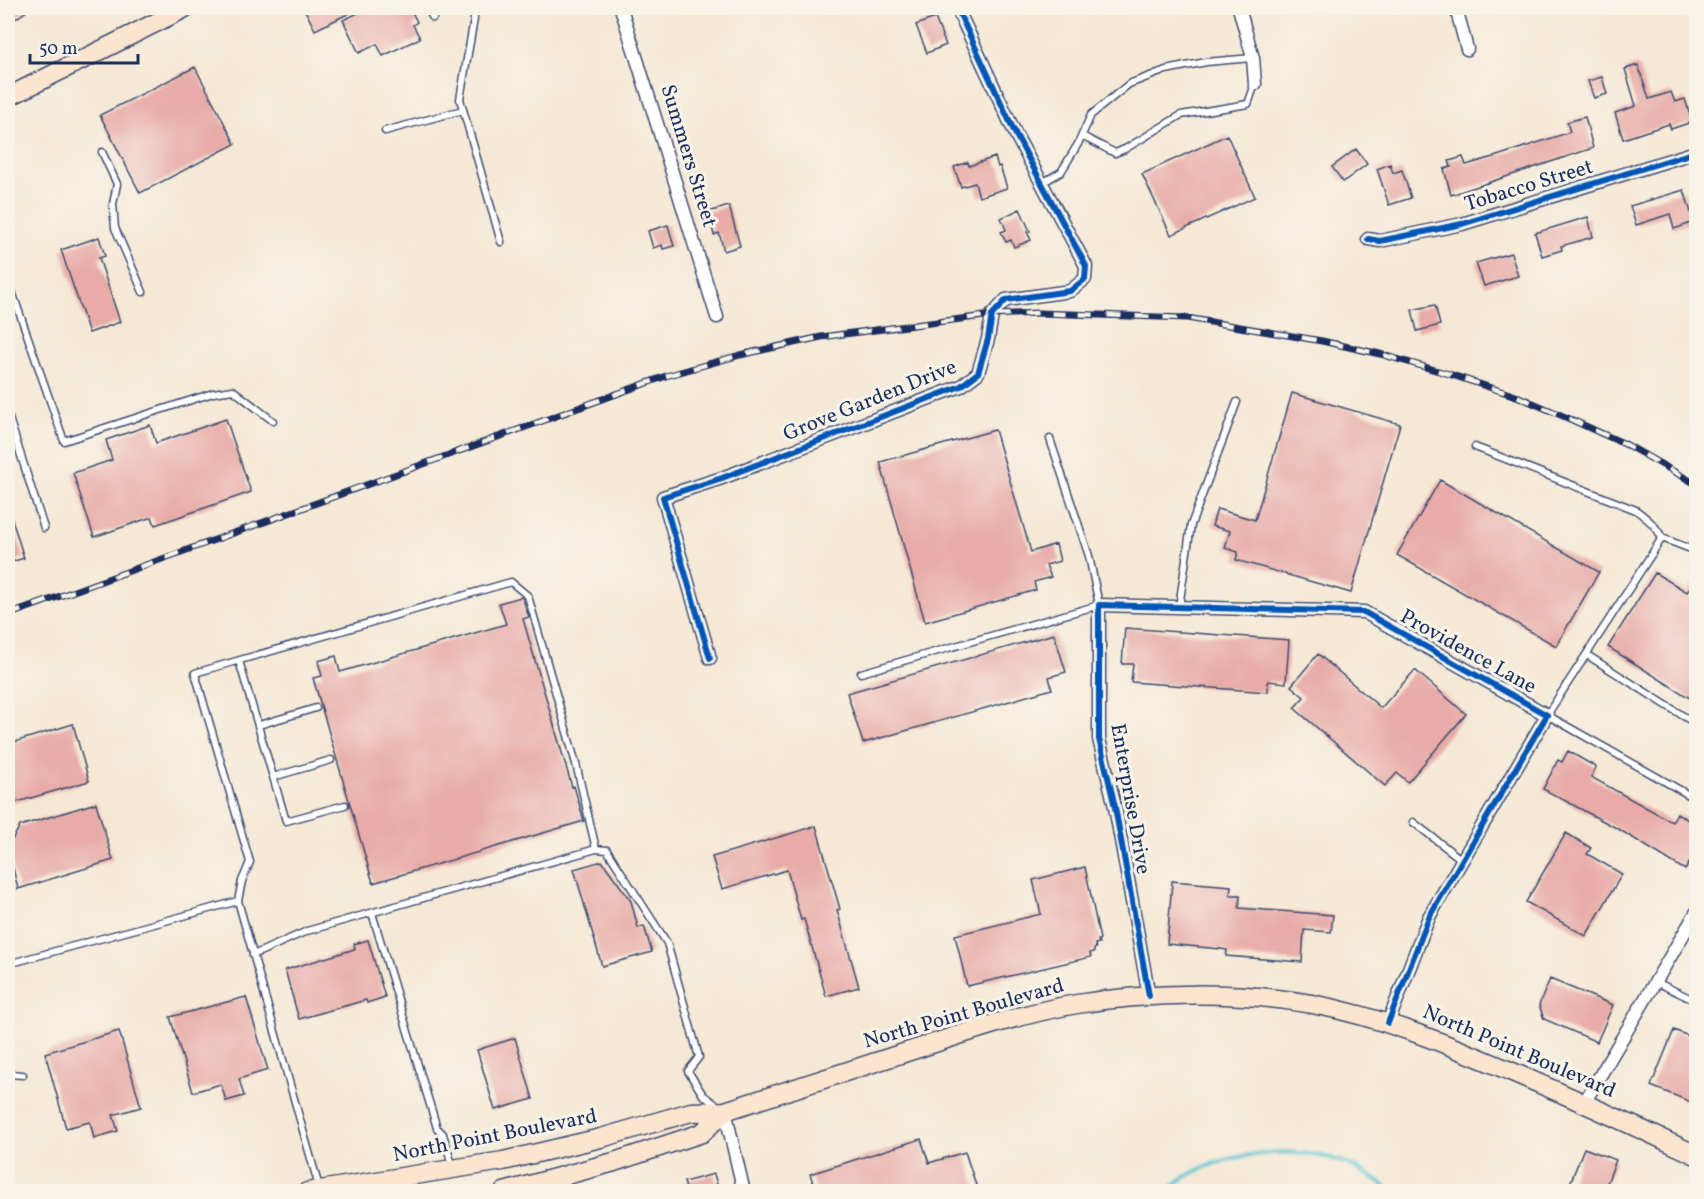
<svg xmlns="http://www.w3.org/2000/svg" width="1704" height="1199" font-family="Vollkorn,serif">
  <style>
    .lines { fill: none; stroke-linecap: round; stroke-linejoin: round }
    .stream { stroke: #56c1d1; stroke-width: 4.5 }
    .building { fill: #e8aba7 }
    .lane-casing { stroke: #3c4b70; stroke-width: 9 }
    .street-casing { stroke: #3c4b70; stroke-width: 15 }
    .secondary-casing { stroke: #3c4b70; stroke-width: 21 }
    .lane { stroke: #fff; stroke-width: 6 }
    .street { stroke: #fff; stroke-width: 12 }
    .secondary { stroke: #fbe5cf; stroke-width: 18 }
    .rail-casing { stroke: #1b2f5e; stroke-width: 7 }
    .rail { stroke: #f7f3e8; stroke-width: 4.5; stroke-dasharray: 14; stroke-linecap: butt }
    .cycleway-casing { stroke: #f7f3e8; stroke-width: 10 }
    .cycleway { stroke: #0057b8; stroke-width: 6 }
    .labels { text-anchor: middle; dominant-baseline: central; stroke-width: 6; stroke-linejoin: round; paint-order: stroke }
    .street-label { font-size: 21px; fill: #1b2f5e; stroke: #f7f3e8 }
  </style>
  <rect width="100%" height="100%" fill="#f7f3e8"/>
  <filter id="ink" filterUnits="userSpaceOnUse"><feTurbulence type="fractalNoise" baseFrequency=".0167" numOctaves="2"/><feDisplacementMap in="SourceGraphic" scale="12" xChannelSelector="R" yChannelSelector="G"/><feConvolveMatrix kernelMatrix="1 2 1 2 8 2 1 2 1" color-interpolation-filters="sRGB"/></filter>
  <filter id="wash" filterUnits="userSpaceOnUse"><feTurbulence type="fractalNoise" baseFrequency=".008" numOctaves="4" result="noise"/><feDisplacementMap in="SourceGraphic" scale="24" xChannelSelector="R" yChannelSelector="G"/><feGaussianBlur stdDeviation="1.35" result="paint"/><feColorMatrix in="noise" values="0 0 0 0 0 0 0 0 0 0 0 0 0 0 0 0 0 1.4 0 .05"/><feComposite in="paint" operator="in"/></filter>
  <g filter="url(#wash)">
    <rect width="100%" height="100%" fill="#f5e8d4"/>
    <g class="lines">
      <path class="stream" d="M1166,1192C1205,1151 1301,1142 1350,1165C1366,1172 1380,1183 1394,1192"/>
    </g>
    <g id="blocks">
      <path class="building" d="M8,8H31L8,24Z
        M304,8H360L315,30Z
        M369,8H410L417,22L413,25L420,38L383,56L377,44L359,53L343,20Z
        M935,18L946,45L927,53L916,25Z
        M1638,65L1649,99L1671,92L1675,102L1685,99L1692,122L1671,129L1669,124L1623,139L1615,113L1636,106L1625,69Z
        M195,67L235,144L140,193L100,115Z
        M1602,77L1607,94L1594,98L1588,81Z
        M1585,117L1593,148L1451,195L1444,169L1451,167L1449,161L1463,157L1466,165L1497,156L1570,132L1567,122Z
        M1227,135L1255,197L1171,235L1142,174Z
        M1356,149L1367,164L1343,182L1332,167Z
        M995,157L998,167L1000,166L1007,188L979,197L975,183L961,187L954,167L968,162L969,166Z
        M1390,164L1393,173L1402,170L1411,198L1389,205L1377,169Z
        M1684,190L1694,222L1674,229L1670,214L1636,225L1630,206Z
        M729,206L740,246L724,251L719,233L714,235L708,212Z
        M1020,209L1030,231L1027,232L1031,240L1014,247L1011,240L1006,242L1001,232L1006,230L1001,218Z
        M1588,217L1593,237L1561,246L1562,250L1542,256L1535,233Z
        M668,225L674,246L663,249L662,245L653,248L648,231Z
        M99,237L105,256L99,258L120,322L89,333L61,250Z
        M1511,253L1518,276L1484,286L1476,263Z
        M1435,305L1440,325L1417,331L1412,310Z
        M1292,393L1400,424L1351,593L1236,560L1238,552L1225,548L1230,531L1212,526L1217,509L1255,520Z
        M226,419L251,492L155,525L152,517L94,537L73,473L112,460L106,440L150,425L156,443Z
        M995,430L1031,552L1056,544L1060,561L1046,565L1051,577L1034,582L1036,590L925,622L880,462Z
        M1440,480L1599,572L1556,646L1397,555Z
        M10,513L24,558L8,563V514Z
        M1655,573L1687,592L1696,578V702L1608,647Z
        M521,597L523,599L529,617L523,619L572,787L574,786L584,821L373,883L313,678L322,676L318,661L336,656L340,672L506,624L499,603Z
        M1125,628L1289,640L1286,683L1268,681V692L1131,682L1133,664H1122Z
        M1054,634L1066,672L1049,677L1052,689L863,743L847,693Z
        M1318,654L1381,708L1415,670L1466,714L1408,782L1397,773L1385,786L1294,708L1304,697L1291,686Z
        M73,724L89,781L14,803L8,799V744Z
        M1568,751L1596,767L1591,777L1672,822L1677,813L1696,825V852L1685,870L1620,830L1543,789L1558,760L1562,762Z
        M96,803L113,860L18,889L8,847L20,826Z
        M816,826L840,909L837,910L859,987L826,996L804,919L801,920L787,870L722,889L712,857Z
        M1566,833L1591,848L1587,854L1622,874L1586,936L1526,902Z
        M602,861L631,901L638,928L644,926L652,952L602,966L574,869Z
        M1085,867L1100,939L1098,940L1099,943L1095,944L1096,948L1094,949V952L1090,953L1091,957L967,986L955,935L1041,914L1033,880Z
        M1172,881L1231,886L1230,895H1240L1239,908L1333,915L1331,932L1304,930L1302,962L1226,956L1227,950L1221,949L1167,944Z
        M368,940L385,997L367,1003L366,1000L299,1019L285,970L355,949L354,944Z
        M1550,979L1613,1005L1597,1042L1544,1019L1539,1005Z
        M246,997L268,1070L239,1079L244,1096L226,1101L221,1084L193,1092L170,1017Z
        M1674,1030L1696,1039V1104L1651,1086Z
        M119,1031L141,1107L113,1115L118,1131L94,1138L90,1122L66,1128L45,1053Z
        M515,1038L533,1099L495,1110L477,1050Z
        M921,1139L929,1163L965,1152L978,1191H816L810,1174Z
        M1584,1148L1616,1160L1604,1191H1567Z
        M714,1174L719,1191H687L684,1182Z"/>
    </g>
  </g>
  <g filter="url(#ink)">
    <use href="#blocks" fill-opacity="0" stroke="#3c4b70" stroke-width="1.5"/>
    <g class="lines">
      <defs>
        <path id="lane" d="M427,8L433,18
          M473,8L474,19L460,99L501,242
          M385,131L463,110
          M1082,136L1115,153L1125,149L1181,115L1248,104L1255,84
          M102,152L117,184L113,204L115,228L143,292
          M1042,183L1061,172L1078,144L1091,115L1129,84L1166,70L1206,62L1252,58
          M8,280L64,441L213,393L233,390L273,421
          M8,308L16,303
          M8,415L44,528
          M1475,447L1636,510C1646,518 1656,525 1662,538L1547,715L1696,799
          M1662,538L1696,551
          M1179,607L1191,525L1237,402
          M1587,655L1696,724
          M239,661L286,821L345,805
          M861,673L1099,605L1089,556L1050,439
          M259,725L316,708
          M273,777L331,760
          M1413,822L1462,860
          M596,849L607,850L667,943L699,1057L688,1071L703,1095L719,1107
          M238,901L242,881L250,862L195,673L511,582L528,596L576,764L596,849L307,931L253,955
          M372,913L437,1128L443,1134L453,1168
          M8,964L238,901L319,1187
          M1656,982L1696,1001
          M8,1074L23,1075"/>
        <path id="street" d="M621,8L717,317
          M1239,8L1253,58L1255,84
          M1456,8L1467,49
          M1368,239L1380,241L1462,224L1696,152
          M710,658L663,497L722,478L961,386L978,373L988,339L992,315L1006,300L1070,291L1085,279L1086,266L1016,135L957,8
          M1149,996L1115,807L1099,739V605L1364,612L1547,715L1429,917L1388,1023
          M1584,1103L1696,913
          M725,1111L744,1192"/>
        <path id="secondary" d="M8,97L185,8
          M307,1192L503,1161L601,1138L691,1112L725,1111C790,1090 855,1069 919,1048C971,1031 1023,1013 1077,1004C1150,992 1239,991 1312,1004C1381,1017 1445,1043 1510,1071C1573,1098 1635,1126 1696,1155
          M504,1192L614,1162L702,1133L725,1111"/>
      </defs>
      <use href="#lane" class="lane-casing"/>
      <use href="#street" class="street-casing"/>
      <use href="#secondary" class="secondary-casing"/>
      <use href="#lane" class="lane"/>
      <use href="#street" class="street"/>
      <use href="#secondary" class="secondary"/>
      <defs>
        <path id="rail" d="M8,615L666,376L740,355L821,337L992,315L1039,313L1187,318L1322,341L1380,354L1449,374L1519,397L1570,419L1627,445L1696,484"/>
      </defs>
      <use href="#rail" class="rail-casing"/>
      <use href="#rail" class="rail"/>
      <defs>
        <path id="cycleway" d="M1368,239L1380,241L1462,224L1696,152
          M710,658L663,497L722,478L961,386L978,373L988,339L992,315L1006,300L1070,291L1085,279L1086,266L1016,135L957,8
          M1149,996L1115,807L1099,739V605L1364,612L1547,715L1429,917L1388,1023"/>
      </defs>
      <use href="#cycleway" class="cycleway-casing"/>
      <use href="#cycleway" class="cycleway"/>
    </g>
  </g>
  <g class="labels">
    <g class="street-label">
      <text transform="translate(688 156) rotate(73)">Summers Street</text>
      <text transform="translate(1529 186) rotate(-17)">Tobacco Street</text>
      <text transform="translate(870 401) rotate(-22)">Grove Garden Drive</text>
      <text transform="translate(1468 652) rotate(29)">Providence Lane</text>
      <text transform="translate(1130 799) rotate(80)">Enterprise Drive</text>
      <text transform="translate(964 1014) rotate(-16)">North Point Boulevard</text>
      <text transform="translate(1519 1052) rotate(23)">North Point Boulevard</text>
      <text transform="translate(495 1136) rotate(-11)">North Point Boulevard</text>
    </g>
  </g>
  <rect width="1704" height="1199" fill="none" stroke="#f7f3e8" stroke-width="30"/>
  <path d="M30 54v9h108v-9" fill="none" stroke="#1b2f5e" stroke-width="3"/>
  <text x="39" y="54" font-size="18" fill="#1b2f5e" stroke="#f7f3e8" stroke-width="4.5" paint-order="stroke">50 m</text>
</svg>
